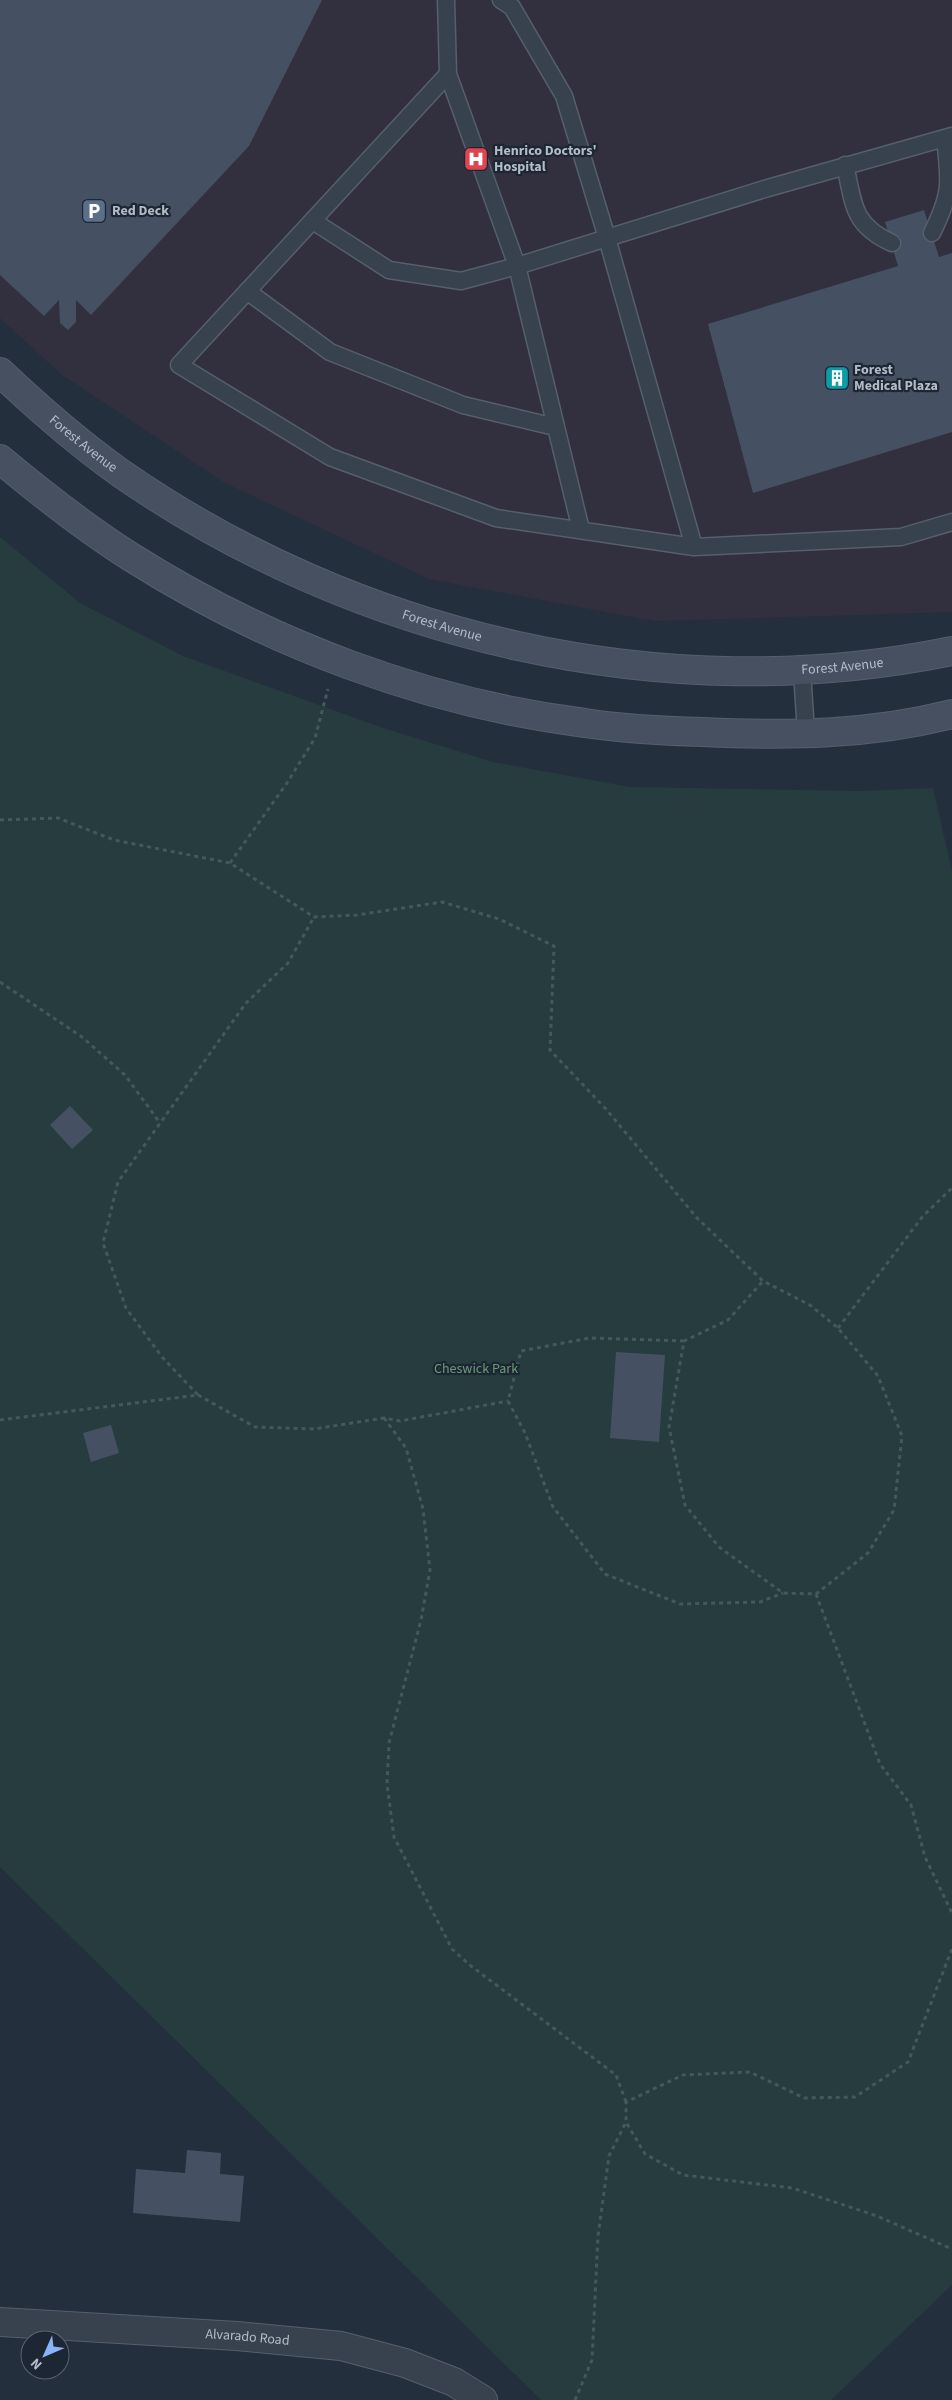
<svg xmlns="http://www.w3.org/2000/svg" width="952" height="2400" font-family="'Source Sans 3',sans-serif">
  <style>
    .medical { fill: #32303f }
    .green { fill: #263c3f }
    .building { fill: #455162 }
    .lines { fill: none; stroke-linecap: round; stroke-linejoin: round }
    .lane-casing { stroke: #565f6c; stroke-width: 19 }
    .street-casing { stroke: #565f6c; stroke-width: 30 }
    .secondary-casing { stroke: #565f6c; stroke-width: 30 }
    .path { stroke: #44595c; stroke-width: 3; stroke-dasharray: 4 4; stroke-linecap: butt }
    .lane { stroke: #38414e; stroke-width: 16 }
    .street { stroke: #38414e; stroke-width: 28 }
    .secondary { stroke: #465061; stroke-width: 28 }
    .labels { text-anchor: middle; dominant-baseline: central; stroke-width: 4.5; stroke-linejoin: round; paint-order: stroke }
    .poi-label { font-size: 14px; font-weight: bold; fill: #b4bcc9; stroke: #1d2633; text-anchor: start }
    .street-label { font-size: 14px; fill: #b4bcc9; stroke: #1d2633 }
    .park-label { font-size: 14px; fill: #6b9a76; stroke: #1d2633 }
  </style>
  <rect width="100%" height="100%" fill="#242f3e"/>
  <path class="medical" d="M0,0H952V612L655,621L429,579L225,483L61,374L0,318Z"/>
  <path class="green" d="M0,537L80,603L183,656L380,727L493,762L630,787L859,791L933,788L952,871V2285L831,2400H541L0,1867Z"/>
  <path class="building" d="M0,0H322L249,146L91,315L76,300V322L68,330L60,323L59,300L44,316L0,275Z
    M924,210L939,257L952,253V432L753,493L708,324L898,266L885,222Z
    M70,1106L93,1130L72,1149L50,1125Z
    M616,1352L665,1355L659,1442L610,1438Z
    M111,1425L119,1453L91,1462L83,1433Z
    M187,2150L221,2153L220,2174L244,2176L240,2222L133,2213L136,2169L185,2173Z"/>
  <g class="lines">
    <defs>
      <path id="lane" d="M446,0L448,74L179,365L330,457L496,518L694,547L901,537L952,522
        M501,0L512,7L564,96L607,238L694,547
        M448,74L517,266L581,530
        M845,165C854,204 852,225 892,243
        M313,221L389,270L461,281L517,266L768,188L952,136
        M932,233C952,193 950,182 945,138
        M247,291L330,352L463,405L555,427
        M802,671L806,733"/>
      <g id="street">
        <path id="s1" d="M0,2322L237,2336L341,2346L405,2363L454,2382L483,2400"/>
      </g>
      <g id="secondary">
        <path id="s2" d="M0,372C37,407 77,442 119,472C357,638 666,710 952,651"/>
        <path d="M0,459C42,494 85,528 131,557C267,643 426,703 585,723C624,729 663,731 703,732C788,736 869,735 952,714"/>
      </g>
    </defs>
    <use href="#lane" class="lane-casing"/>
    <use href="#street" class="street-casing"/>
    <use href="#secondary" class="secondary-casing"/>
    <path class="path" d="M0,820L58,818L114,840L230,863L314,917L357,915L442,902L499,919L554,946L550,1050L605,1108L697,1218L763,1281L810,1305L838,1328L878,1376L902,1436L894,1510L868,1553L816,1594L783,1593L719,1547L685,1505L669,1427L684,1341L728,1320L763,1281
      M230,863L287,783L315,738L328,689
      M0,982L82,1037L125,1075L160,1123
      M838,1328L923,1216L952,1188
      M684,1341L589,1338L521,1351L508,1401L525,1433L553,1507L605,1574L680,1604L760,1602L783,1593
      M198,1395L255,1427L314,1429L384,1418L400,1421L508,1401
      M384,1418L406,1448L423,1509L430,1570L421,1620L389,1743L387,1784L394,1837L452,1949L471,1966L616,2075L626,2102
      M0,1420L198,1395L162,1357L126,1308L103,1243L118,1182L246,1003L288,963L314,917
      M816,1594L880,1764L911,1805L925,1857L952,1913
      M952,1949L908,2062L855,2097L804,2098L750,2072L683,2075L626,2102V2122L645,2154L683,2175L792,2188L877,2216L952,2249
      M575,2400L592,2360L598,2236L609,2156L626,2122"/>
    <use href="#lane" class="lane"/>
    <use href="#street" class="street"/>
    <use href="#secondary" class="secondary"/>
  </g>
  <defs>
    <symbol id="hospital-square" viewBox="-11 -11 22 22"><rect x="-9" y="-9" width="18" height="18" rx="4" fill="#e0444e" stroke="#1d2633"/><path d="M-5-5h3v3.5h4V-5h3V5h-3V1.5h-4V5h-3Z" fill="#fff"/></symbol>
    <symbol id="parking-square" viewBox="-11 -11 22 22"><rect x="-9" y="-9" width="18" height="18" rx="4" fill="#5c6f8a" stroke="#1d2633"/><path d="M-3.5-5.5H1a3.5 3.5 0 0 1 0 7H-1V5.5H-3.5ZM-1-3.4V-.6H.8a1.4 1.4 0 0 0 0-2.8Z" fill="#fff"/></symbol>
    <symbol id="building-square" viewBox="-11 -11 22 22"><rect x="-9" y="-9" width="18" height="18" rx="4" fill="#0f9aa8" stroke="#1d2633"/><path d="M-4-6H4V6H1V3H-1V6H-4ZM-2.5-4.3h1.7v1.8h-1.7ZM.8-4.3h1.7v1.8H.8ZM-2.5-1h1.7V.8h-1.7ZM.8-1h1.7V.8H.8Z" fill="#fff"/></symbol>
  </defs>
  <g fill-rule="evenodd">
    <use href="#hospital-square" x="462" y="145" width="28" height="28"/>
    <use href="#parking-square" x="80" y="197" width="28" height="28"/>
    <use href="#building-square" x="823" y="364" width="28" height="28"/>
  </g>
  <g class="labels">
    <g class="poi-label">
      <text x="494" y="151">Henrico Doctors'<tspan x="494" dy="16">Hospital</tspan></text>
      <text x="112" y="211">Red Deck</text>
      <text x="854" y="370">Forest<tspan x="854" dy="16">Medical Plaza</tspan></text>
    </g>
    <g class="street-label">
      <text stroke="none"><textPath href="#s2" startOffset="110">Forest Avenue</textPath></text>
      <text stroke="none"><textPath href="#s2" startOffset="515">Forest Avenue</textPath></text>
      <text stroke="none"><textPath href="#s2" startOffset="920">Forest Avenue</textPath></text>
      <text stroke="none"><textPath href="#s1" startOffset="248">Alvarado Road</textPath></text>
    </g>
    <g class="park-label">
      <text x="476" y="1369">Cheswick Park</text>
    </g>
  </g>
  <g transform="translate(45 2355) rotate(225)"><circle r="24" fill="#1d2633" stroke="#59626f"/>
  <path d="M0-4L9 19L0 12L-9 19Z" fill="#8ab4f8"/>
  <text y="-8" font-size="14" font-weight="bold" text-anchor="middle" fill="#b4bcc9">N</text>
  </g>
</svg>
